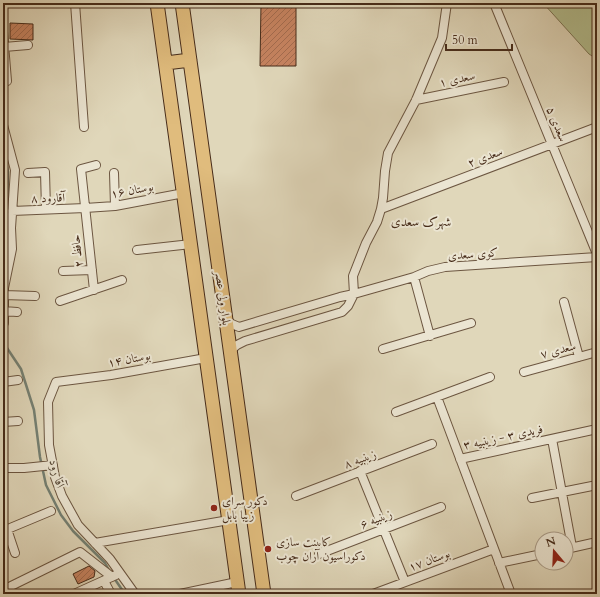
<svg xmlns="http://www.w3.org/2000/svg" width="600" height="597" font-family="Cardo,Amiri,serif">
  <style>
    .park { fill: #b3be8f; stroke: #7c7454 }
    .lines { fill: none; stroke-linecap: round; stroke-linejoin: round }
    .stream { stroke: #758174; stroke-width: 2.5 }
    .building { fill: url(#building-hatch); stroke: #462b19 }
    .street-casing { stroke: #6c5641; stroke-width: 10 }
    .primary-casing { stroke: #462b19; stroke-width: 15 }
    .street { stroke: #ebe5d2; stroke-width: 8 }
    .primary { stroke: #e0bc7d; stroke-width: 13 }
    .poi-dot { fill: #8f2418; stroke: #ebe5d2; stroke-width: 1.5 }
    .labels { text-anchor: middle; dominant-baseline: central; stroke-width: 4; stroke-linejoin: round; paint-order: stroke }
    .street-label { font-size: 12px; fill: #462b19; stroke: #ebe5d2 }
    .poi-label { font-size: 12px; fill: #462b19; stroke: #ebe5d2; text-anchor: start }
    .neighbourhood-label { font-size: 13px; fill: #462b19; stroke: #ebe5d2 }
    .water-label { font-size: 13px; font-style: italic; fill: #564837; stroke: #ebe5d2 }
  </style>
  <defs>
    <pattern id="building-hatch" width="6" height="6" patternUnits="userSpaceOnUse"><rect width="6" height="6" fill="#c68360"/><path d="M-1 1l2-2M0 6l6-6M5 7l2-2" fill="none" stroke="#a36b4e"/></pattern>
  </defs>
  <rect width="100%" height="100%" fill="#e0d7ba"/>
  <filter id="stains"><feTurbulence type="fractalNoise" baseFrequency=".005" numOctaves="4"/><feColorMatrix values="0 0 0 0 .2 0 0 0 0 .09 0 0 0 0 .02 0 0 0 .5 -.17"/></filter>
  <radialGradient id="worn" r=".72"><stop offset=".6" stop-color="#630" stop-opacity="0"/><stop offset="1" stop-color="#630" stop-opacity=".3"/></radialGradient>
  <path class="park" d="M543,3H597V59L589,54Z"/>
  <g class="lines">
    <path class="stream" d="M3,145L8,172L7,212L3,247
      M3,342L21,369L34,410L40,457L46,485L61,515L73,531L105,563L110,572
      M114,578L125,594"/>
  </g>
  <path class="building" d="M261,3H296V66H260Z
    M10,23L33,24V40L10,39Z
    M89,566L95,571L94,577L78,584L73,574Z"/>
  <g class="lines">
    <defs>
      <path id="street" d="M75,3L84,127
        M447,3L442,38L416,100L388,153L385,171L383,198L381,209L377,222L366,243L353,276L354,294L414,277L428,271L445,267L597,257
        M494,3L597,254
        M3,32L7,81
        M4,47L28,45
        M416,100L504,82
        M3,125L15,170L11,228L12,249L4,288V323
        M28,173L45,172L46,209
        M114,173L115,206
        M381,209L597,127
        M12,211L85,208L115,206L184,193
        M137,250L191,244
        M63,271L92,270
        M414,277L430,336
        M94,290L81,169L96,165
        M4,295L35,296
        M60,301L122,280
        M564,302L579,357
        M4,311L17,312
        M226,319L232,324L239,327L340,297L354,294L348,306L342,312L245,341L237,345L230,351
        M383,349L471,323
        M524,372L597,352
        M3,382L18,380
        M437,397L511,594
        M396,412L490,377
        M3,422L18,421
        M552,439L572,547
        M460,459L597,429
        M3,468H24L53,465
        M360,471L405,582
        M296,496L432,444
        M532,498L597,485
        M7,529L15,553
        M3,531L51,511
        M95,543L229,520
        M566,549L597,542
        M319,554L441,507
        M499,563L542,554
        M104,581L111,594
        M3,590L80,552L112,577
        M74,594L116,575
        M135,594L110,559L78,525L62,496L55,477L49,445L48,402L56,382L111,375L206,358
        M180,594L237,582
        M373,594L494,549"/>
      <path id="primary" d="M157,3L239,594
        M182,3L264,594
        M166,63L190,60"/>
    </defs>
    <use href="#street" class="street-casing"/>
    <use href="#primary" class="primary-casing"/>
    <use href="#street" class="street"/>
    <use href="#primary" class="primary"/>
  </g>
  <g class="poi-dot">
    <circle cx="214" cy="508" r="4"/>
    <circle cx="268" cy="549" r="4"/>
  </g>
  <g class="labels">
    <g class="street-label">
      <text transform="translate(457 79) rotate(-12)">سعدی ۱</text>
      <text transform="translate(557 124) rotate(68)">سعدی ۵</text>
      <text transform="translate(485 157) rotate(-21)">سعدی ۲</text>
      <text transform="translate(132 190) rotate(-10)">بوستان ۱۶</text>
      <text transform="translate(48 198) rotate(-2)">آقارود ۸</text>
      <text transform="translate(77 251) rotate(-96)">حافظ ۲</text>
      <text transform="translate(473 254) rotate(-4)">کوی سعدی</text>
      <text transform="translate(223 298) rotate(82)">بلوار ولی عصر</text>
      <text transform="translate(558 350) rotate(-15)">سعدی ۷</text>
      <text transform="translate(129 359) rotate(-10)">بوستان ۱۴</text>
      <text transform="translate(503 437) rotate(-12)">فریدی ۳ - زینبیه ۳</text>
      <text transform="translate(360 459) rotate(-20)">زینبیه ۸</text>
      <text transform="translate(376 519) rotate(-21)">زینبیه ۶</text>
      <text transform="translate(429 560) rotate(-20)">بوستان ۱۷</text>
    </g>
    <g class="poi-label">
      <text x="222" y="501">دکور سرای<tspan x="222" dy="14">زیبا بابل</tspan></text>
      <text x="276" y="542">کابینت سازی<tspan x="276" dy="14">دکوراسیون آران چوب</tspan></text>
    </g>
    <g class="neighbourhood-label">
      <text x="421" y="222">شهرک سعدی</text>
    </g>
    <g class="water-label">
      <text transform="translate(57 474) rotate(75)">آقا رود</text>
    </g>
  </g>
  <rect width="600" height="597" fill="none" stroke="#e0d7ba" stroke-width="16"/>
  <rect x="4" y="4" width="592" height="589" fill="none" stroke="#462b19" stroke-width="2"/>
  <rect x="8" y="8" width="584" height="581" fill="none" stroke="#462b19"/>
  <g transform="translate(554 551) rotate(341)"><circle r="19" fill="#ebe5d2" stroke="#a99b88"/>
  <path d="M0-3L7 15L0 10L-7 15Z" fill="#8f2418"/>
  <text y="-6" font-size="11" font-weight="bold" text-anchor="middle" fill="#462b19">N</text>
  </g>
  <path d="M446 44v6h66v-6" fill="none" stroke="#462b19" stroke-width="2"/>
  <text x="452" y="44" font-size="12" fill="#462b19" stroke="#ebe5d2" stroke-width="3" paint-order="stroke">50 m</text>
  <rect width="100%" height="100%" filter="url(#stains)"/>
  <rect width="100%" height="100%" fill="url(#worn)"/>
</svg>
